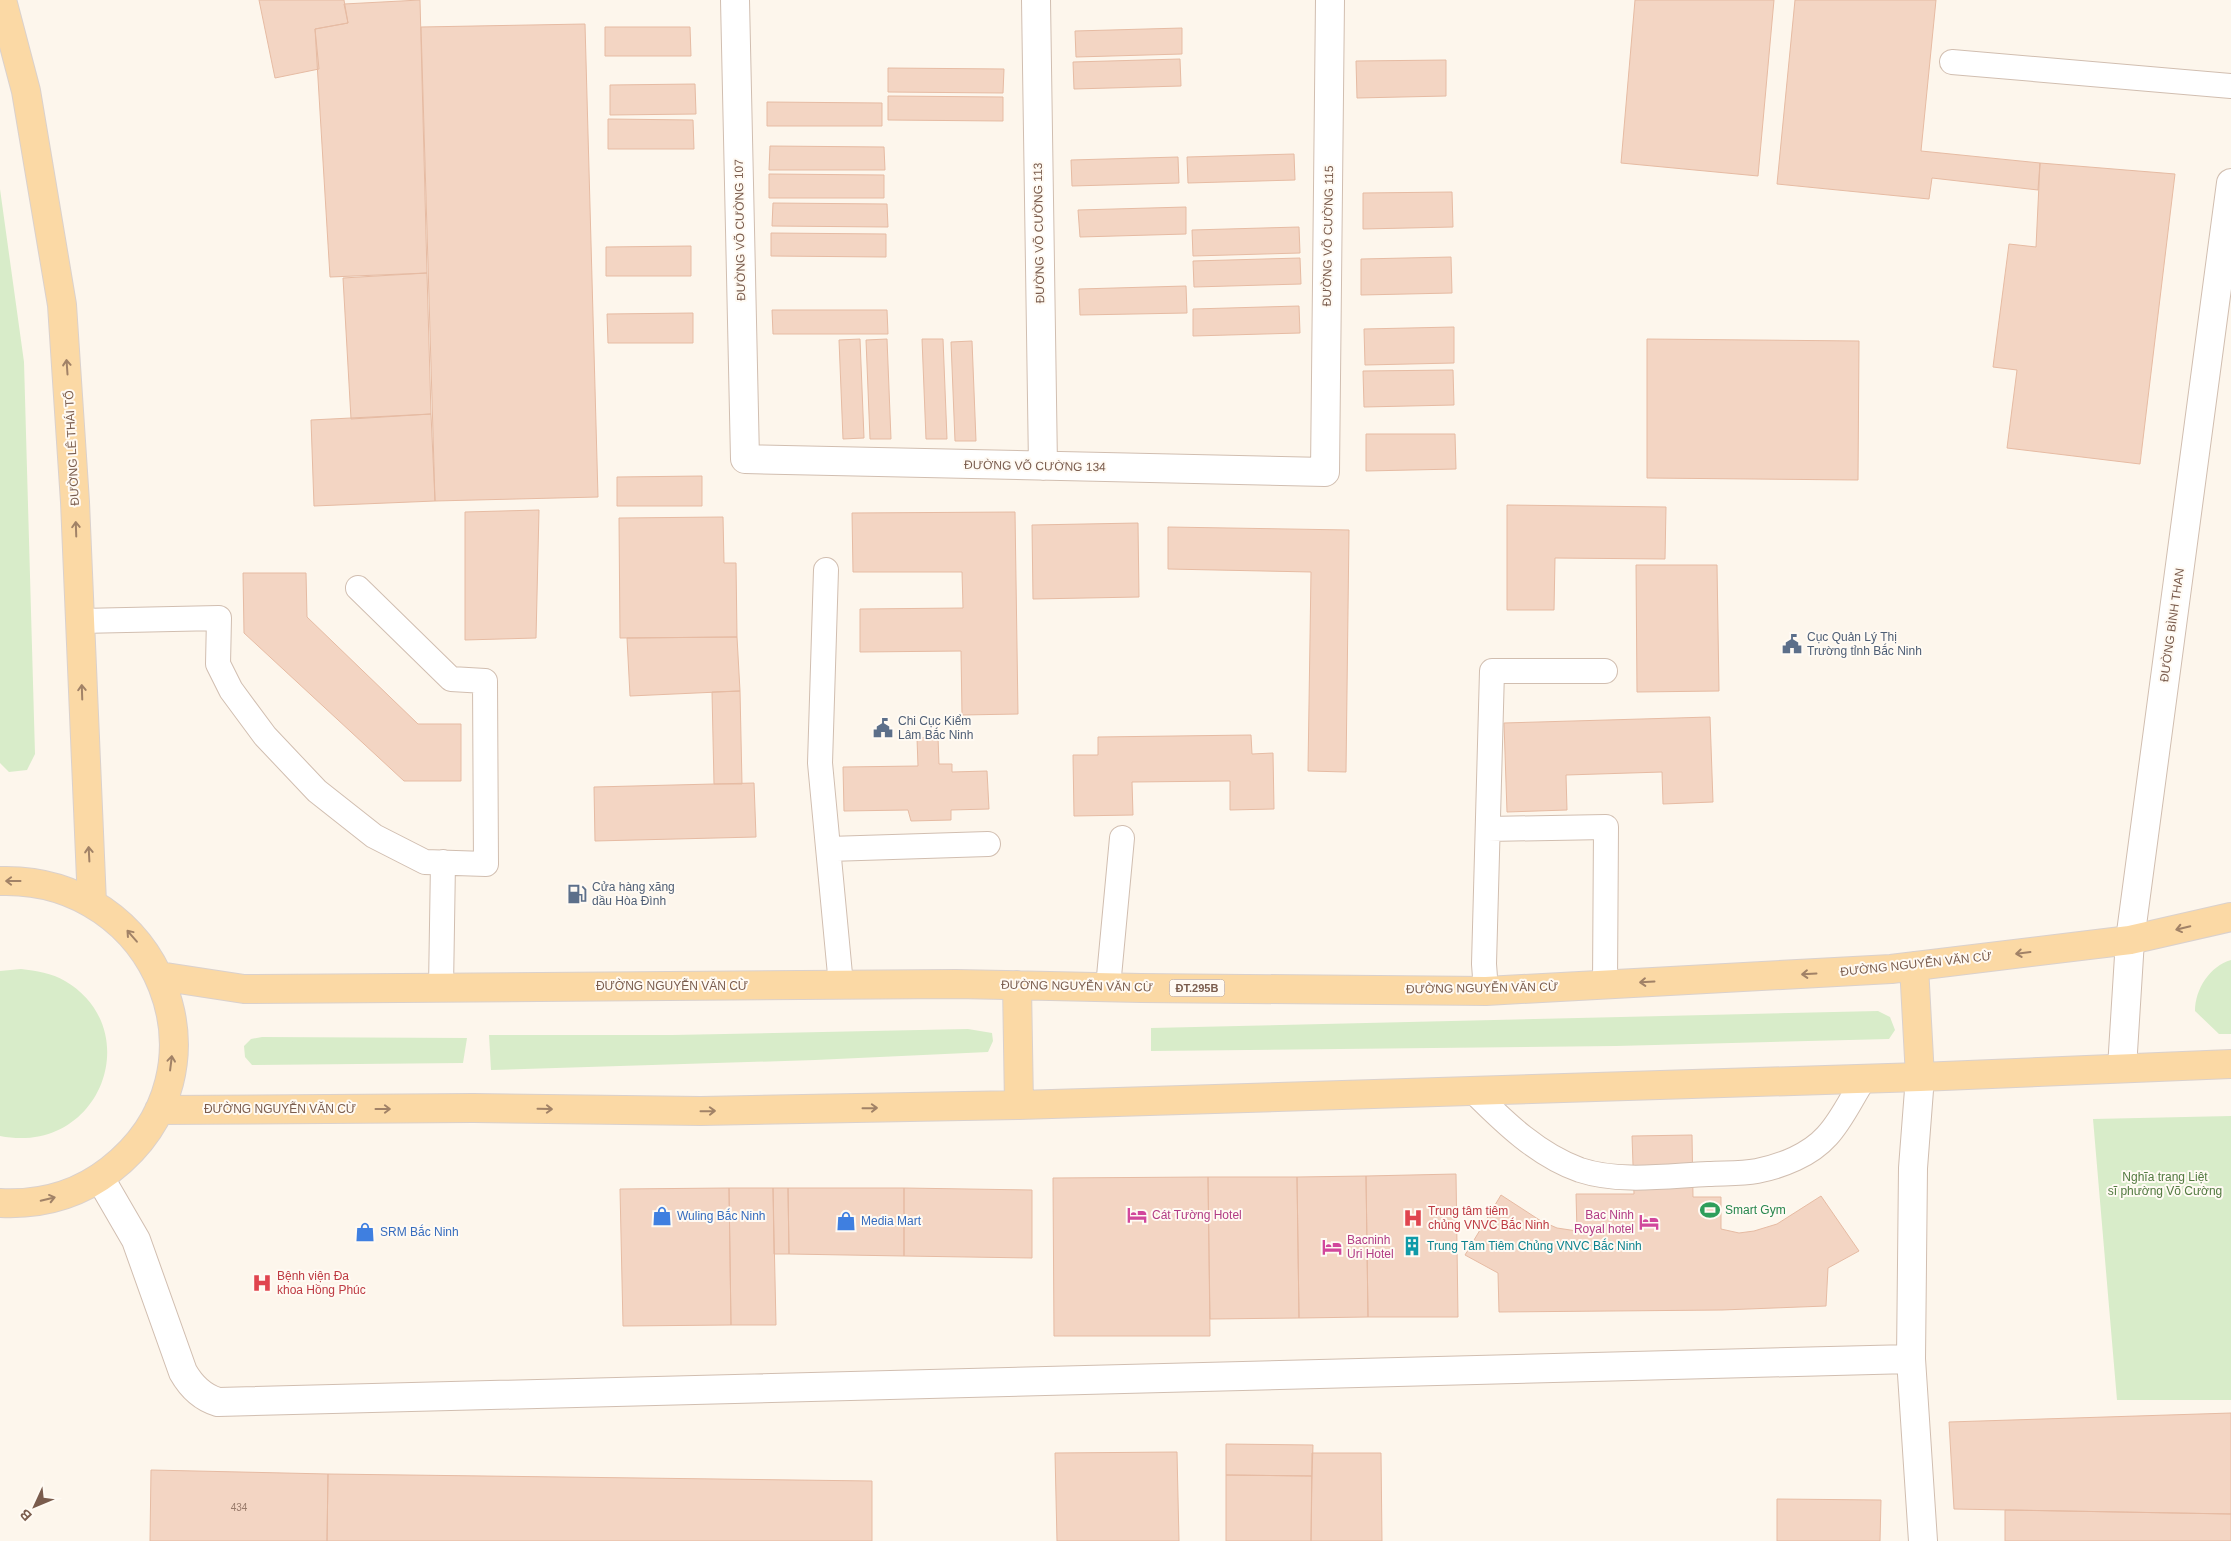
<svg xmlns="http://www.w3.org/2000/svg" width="2231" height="1541" font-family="Helvetica,sans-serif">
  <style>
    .green { fill: #d8ecc9 }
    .building { fill: #f3d5c3; stroke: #e6bba3 }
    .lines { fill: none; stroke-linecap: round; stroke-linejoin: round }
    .service-casing { stroke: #d1beb0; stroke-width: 26 }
    .minor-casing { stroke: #d1beb0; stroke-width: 30 }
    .tertiary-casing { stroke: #d1beb0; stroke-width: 30 }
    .primary-casing { stroke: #dad1cd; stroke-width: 30 }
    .service { stroke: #fff; stroke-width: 24 }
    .minor { stroke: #fff; stroke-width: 28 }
    .tertiary { stroke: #fff; stroke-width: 28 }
    .primary { stroke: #fbd9a5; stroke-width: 28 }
    .oneway { stroke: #a18267 }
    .labels { text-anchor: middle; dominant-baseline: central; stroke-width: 4; stroke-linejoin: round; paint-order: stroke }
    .number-label { font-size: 10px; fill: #987a6a }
    .shield { fill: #fffaf3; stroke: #a28b7f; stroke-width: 1 }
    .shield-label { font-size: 11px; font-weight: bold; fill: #7a5c4d }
    .street-label { font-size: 12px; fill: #7a5c4d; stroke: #fffaf3 }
    .service-label { font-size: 12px; fill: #4e5e75; stroke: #fffaf3; text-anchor: start }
    .park-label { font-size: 12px; fill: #537a41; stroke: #fffaf3 }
    .leisure-label { font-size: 12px; fill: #27864d; stroke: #fffaf3; text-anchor: start }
    .health-label { font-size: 12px; fill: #be3a42; stroke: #fffaf3; text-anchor: start }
    .hotel-label { font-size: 12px; fill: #b23c85; stroke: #fffaf3; text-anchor: start }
    .shop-label { font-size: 12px; fill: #366cbe; stroke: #fffaf3; text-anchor: start }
    .culture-label { font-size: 12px; fill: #0d838f; stroke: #fffaf3; text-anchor: start }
  </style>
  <rect width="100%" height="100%" fill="#fdf6ec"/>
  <path class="green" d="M0,189L24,362L35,754L27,770L9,772L0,763Z
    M2231,960V1034H2219L2195,1011C2195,989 2210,966 2231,960Z
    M21,969C36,971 52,973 65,981C147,1029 101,1156 0,1136V971Z
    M1878,1011L1890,1017L1895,1030L1889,1039L1616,1046L1151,1051V1028Z
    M968,1029L992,1033L993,1041L988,1052L815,1060L491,1070L489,1035H672Z
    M262,1037L467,1038L463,1063L252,1065L245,1057L244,1046L251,1039Z
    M2231,1116V1400H2117L2093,1119Z"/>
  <path class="building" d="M259,0H344L348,23L315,29L319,69L275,78Z
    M420,0L427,273L330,277L315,29L348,23L344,4Z
    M1635,0H1774L1758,176L1621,163Z
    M1795,0H1936L1921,151L2040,163L2038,190L1932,178L1929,199L1777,184Z
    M585,24L598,497L435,501L421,27Z
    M605,27H690L691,56H605Z
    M1182,28V54L1076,57L1075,31Z
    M1180,59L1181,86L1074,89L1073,62Z
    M1446,60V96L1357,98L1356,61Z
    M888,68L1004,69L1003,93L888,92Z
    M695,84L696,114L610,115V85Z
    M888,96L1003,97V121L888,120Z
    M767,102L882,103V126H767Z
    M608,119L693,120L694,149H608Z
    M770,146L884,147L885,170H769Z
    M1294,154L1295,180L1188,183L1187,157Z
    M1178,157L1179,183L1072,186L1071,160Z
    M2040,163L2175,174L2140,464L2007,448L2017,370L1993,367L2009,244L2036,247Z
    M769,174L884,175V198H769Z
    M1452,192L1453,227L1363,229V193Z
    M773,203L887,204L888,227L772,226Z
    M1186,207V234L1080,237L1078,210Z
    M1299,227L1300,253L1193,256L1192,230Z
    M771,233L886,234V257L771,256Z
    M691,246V276H606V247Z
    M1451,257L1452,293L1361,295V259Z
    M1300,258L1301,284L1194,287L1193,261Z
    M427,273L431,414L351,419L343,278Z
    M1186,286L1187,313L1080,315L1079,289Z
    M1299,306L1300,333L1193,336V309Z
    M772,310H887L888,334H773Z
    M693,313V343H608L607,314Z
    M1454,327V363L1365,365L1364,329Z
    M860,339L864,438L843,439L839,340Z
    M887,339L891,439H870L866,340Z
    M922,339H943L947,439H926Z
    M1647,339L1859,341L1858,480L1647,478Z
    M972,341L976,441H955L951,342Z
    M1453,370L1454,405L1364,407L1363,371Z
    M431,414L435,501L314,506L311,420Z
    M1366,434H1455L1456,469L1366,471Z
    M702,476V506H617V477Z
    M1507,505L1666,507L1665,559L1555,558L1554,610H1507Z
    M539,510L536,638L465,640V512Z
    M1015,512L1018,714L962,715L961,651L860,652V609L963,608L962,572H853L852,513Z
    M723,517L724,563H736L737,637L620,638L619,518Z
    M1138,523L1139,597L1033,599L1032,525Z
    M1168,527L1349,530L1346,772L1308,771L1311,572L1168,569Z
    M1636,565H1717L1719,691L1637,692Z
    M243,573H306L307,617L418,724H461V781H404L244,633Z
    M737,637L740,691L630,696L627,638Z
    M740,691L742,784H714L712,692Z
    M1710,717L1713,802L1663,804L1662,772L1566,775L1567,810L1507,812L1504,723Z
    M1251,735L1252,754L1273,753L1274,809L1230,810V781L1132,782L1133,815L1074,816L1073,755H1098V737Z
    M938,737L939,764H952V772L987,771L989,809L951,810V820L911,821L908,810L844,811L843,767L918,766L917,738Z
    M754,783L756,837L595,841L594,787Z
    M1692,1135L1693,1197H1721V1229L1739,1233L1754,1231L1777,1224L1821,1196L1859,1251L1828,1268L1826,1306L1722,1310L1499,1312L1498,1273L1465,1255L1501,1195L1541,1221L1557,1228L1577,1231L1576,1194H1634L1632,1136Z
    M1456,1174L1458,1317H1368L1366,1176Z
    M1366,1176L1368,1317L1299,1318L1297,1177Z
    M1208,1177L1210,1336H1054L1053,1178Z
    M1208,1177H1297L1299,1318L1210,1319Z
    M729,1188H773L776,1325H731Z
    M729,1188L731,1325L623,1326L620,1189Z
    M773,1188H788L789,1254H774Z
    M788,1188H904V1256L789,1254Z
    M904,1188L1032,1190V1258L904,1256Z
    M2231,1413V1514L1954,1509L1949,1422Z
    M1226,1444L1313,1445L1312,1476L1226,1475Z
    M1177,1452L1179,1541H1057L1055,1453Z
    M1312,1453H1381L1382,1541H1311Z
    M151,1470L328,1474L327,1541H150Z
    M328,1474L872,1481V1541H327Z
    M1226,1475L1312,1476L1311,1541H1226Z
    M1777,1499L1881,1500L1880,1541H1777Z
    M2005,1510L2231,1514V1541H2005Z"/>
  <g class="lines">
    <defs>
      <path id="service" d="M1952,62L2231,86
        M826,570L820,763L841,985
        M80,621L219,618L218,664L231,690L265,736L317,791L374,836L425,862L486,864L485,681L451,679L358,588
        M1488,829L1606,827L1605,984
        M829,849L988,844
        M1108,987L1122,838
        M441,988L443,862
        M1486,991L1484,964L1492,671H1605
        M1474,1092C1505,1123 1538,1155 1580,1170C1620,1183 1666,1176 1708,1174C1724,1173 1741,1174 1757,1171C1782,1166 1810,1155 1827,1136C1842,1120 1852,1097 1864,1079"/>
      <path id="minor" d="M735,0L745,459L1325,472L1330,0
        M1036,0L1043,466
        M1920,1077L1913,1168L1911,1359L1923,1541
        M100,1178L136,1240L183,1372C191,1386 201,1397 218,1402L1911,1359"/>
      <path id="tertiary" d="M2122,1068L2130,940L2231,183"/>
      <path id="primary" d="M2,0L26,91L62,305L75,502L92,903
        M0,881C159,876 238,1071 110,1170C78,1195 40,1205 0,1203
        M1914,966L1920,1077
        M159,976L244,989L956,984L1141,988L1486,991L1891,969L2130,940L2231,917
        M1017,985L1019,1105
        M159,1110L473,1108L701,1111L1019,1105L1920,1077L2231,1064"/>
    </defs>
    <use href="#service" class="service-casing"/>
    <use href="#minor" class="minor-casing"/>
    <use href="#tertiary" class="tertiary-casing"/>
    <use href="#primary" class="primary-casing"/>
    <use href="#service" class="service"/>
    <use href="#minor" class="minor"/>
    <use href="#tertiary" class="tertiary"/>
    <use href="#primary" class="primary"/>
  </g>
  <defs><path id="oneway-shaft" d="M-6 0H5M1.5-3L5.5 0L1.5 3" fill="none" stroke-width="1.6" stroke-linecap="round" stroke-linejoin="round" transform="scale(1.25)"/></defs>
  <g class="oneway">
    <use href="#oneway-shaft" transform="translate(67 367) rotate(-94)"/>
    <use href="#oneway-shaft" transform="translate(76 529) rotate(-92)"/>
    <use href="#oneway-shaft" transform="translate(82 692) rotate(-92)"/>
    <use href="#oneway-shaft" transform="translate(89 854) rotate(-93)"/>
    <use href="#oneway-shaft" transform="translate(13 881) rotate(-180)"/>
    <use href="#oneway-shaft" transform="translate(2183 928) rotate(167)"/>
    <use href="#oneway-shaft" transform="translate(132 936) rotate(-131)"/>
    <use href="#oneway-shaft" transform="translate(2023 953) rotate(173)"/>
    <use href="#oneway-shaft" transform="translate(1809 974) rotate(177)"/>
    <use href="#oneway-shaft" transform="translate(1647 982) rotate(177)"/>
    <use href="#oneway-shaft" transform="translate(171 1063) rotate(-83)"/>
    <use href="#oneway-shaft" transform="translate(870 1108) rotate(-1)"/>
    <use href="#oneway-shaft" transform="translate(383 1109)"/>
    <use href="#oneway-shaft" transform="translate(545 1109) rotate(1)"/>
    <use href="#oneway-shaft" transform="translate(708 1111) rotate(-1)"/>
    <use href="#oneway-shaft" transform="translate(48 1199) rotate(-13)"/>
  </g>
  <defs>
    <symbol id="civic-bare" viewBox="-9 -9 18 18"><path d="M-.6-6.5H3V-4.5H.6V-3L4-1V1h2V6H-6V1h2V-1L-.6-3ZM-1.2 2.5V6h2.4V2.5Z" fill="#5c6f8a" stroke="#fffaf3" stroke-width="2.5" paint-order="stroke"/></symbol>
    <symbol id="fuel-bare" viewBox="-9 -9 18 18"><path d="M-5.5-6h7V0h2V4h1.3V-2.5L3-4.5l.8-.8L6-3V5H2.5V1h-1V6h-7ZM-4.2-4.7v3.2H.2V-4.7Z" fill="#5c6f8a" stroke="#fffaf3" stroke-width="2.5" paint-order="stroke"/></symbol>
    <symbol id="stadium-bare" viewBox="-9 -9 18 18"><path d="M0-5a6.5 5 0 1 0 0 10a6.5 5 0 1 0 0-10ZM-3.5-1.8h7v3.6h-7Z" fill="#2e9e5b" stroke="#fffaf3" stroke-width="2.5" paint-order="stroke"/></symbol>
    <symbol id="hotel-bare" viewBox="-9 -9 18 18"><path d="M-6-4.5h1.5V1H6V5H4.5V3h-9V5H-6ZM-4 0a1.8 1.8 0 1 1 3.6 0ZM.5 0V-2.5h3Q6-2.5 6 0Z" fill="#d1479c" stroke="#fffaf3" stroke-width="2.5" paint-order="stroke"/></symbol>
    <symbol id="shop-bare" viewBox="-9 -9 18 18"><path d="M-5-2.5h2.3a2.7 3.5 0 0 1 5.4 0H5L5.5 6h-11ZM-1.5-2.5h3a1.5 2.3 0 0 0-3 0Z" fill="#3f7fe0" stroke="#fffaf3" stroke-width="2.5" paint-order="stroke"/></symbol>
    <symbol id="hospital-bare" viewBox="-9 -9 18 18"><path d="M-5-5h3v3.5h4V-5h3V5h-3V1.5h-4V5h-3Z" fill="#e0444e" stroke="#fffaf3" stroke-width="2.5" paint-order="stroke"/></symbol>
    <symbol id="building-bare" viewBox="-9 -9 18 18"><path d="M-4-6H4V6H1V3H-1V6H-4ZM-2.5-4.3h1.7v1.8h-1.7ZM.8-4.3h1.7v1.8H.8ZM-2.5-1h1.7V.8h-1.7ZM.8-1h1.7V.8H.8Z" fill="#0f9aa8" stroke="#fffaf3" stroke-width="2.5" paint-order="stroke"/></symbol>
  </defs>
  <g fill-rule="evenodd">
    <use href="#civic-bare" x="1778" y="630" width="28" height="28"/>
    <use href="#civic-bare" x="869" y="714" width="28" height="28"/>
    <use href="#fuel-bare" x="563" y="880" width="28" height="28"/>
    <use href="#stadium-bare" x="1696" y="1196" width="28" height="28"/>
    <use href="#hotel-bare" x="1123" y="1201" width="28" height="28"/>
    <use href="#shop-bare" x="648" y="1202" width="28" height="28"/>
    <use href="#hospital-bare" x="1399" y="1204" width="28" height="28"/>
    <use href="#shop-bare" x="832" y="1207" width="28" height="28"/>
    <use href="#hotel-bare" x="1635" y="1208" width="28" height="28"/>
    <use href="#shop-bare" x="351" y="1218" width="28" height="28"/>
    <use href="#building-bare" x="1398" y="1232" width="28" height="28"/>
    <use href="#hotel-bare" x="1318" y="1233" width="28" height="28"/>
    <use href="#hospital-bare" x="248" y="1269" width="28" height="28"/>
  </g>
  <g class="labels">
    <g class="number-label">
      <text x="239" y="1507">434</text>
    </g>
    <rect class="shield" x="1169.5" y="979.5" width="55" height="17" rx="4"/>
    <g class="shield-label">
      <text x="1197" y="988">ĐT.295B</text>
    </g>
    <g class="street-label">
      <text transform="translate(740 230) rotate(-91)">ĐƯỜNG VÕ CƯỜNG 107</text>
      <text transform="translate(1039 233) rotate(-91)">ĐƯỜNG VÕ CƯỜNG 113</text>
      <text transform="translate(1328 236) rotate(-89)">ĐƯỜNG VÕ CƯỜNG 115</text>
      <text transform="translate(72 448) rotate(-93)">ĐƯỜNG LÊ THÁI TỔ</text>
      <text transform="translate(1035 466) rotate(1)">ĐƯỜNG VÕ CƯỜNG 134</text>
      <text transform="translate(2172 625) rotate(-82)">ĐƯỜNG BÌNH THAN</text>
      <text transform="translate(1916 964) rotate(-6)">ĐƯỜNG NGUYỄN VĂN CỪ</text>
      <text x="672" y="986">ĐƯỜNG NGUYỄN VĂN CỪ</text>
      <text transform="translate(1077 986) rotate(1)">ĐƯỜNG NGUYỄN VĂN CỪ</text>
      <text transform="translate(1482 988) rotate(-1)">ĐƯỜNG NGUYỄN VĂN CỪ</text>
      <text x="280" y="1109">ĐƯỜNG NGUYỄN VĂN CỪ</text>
    </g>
    <g class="service-label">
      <text x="1807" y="637">Cục Quản Lý Thị<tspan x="1807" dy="14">Trường tỉnh Bắc Ninh</tspan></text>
      <text x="898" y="721">Chi Cục Kiểm<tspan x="898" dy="14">Lâm Bắc Ninh</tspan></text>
      <text x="592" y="887">Cửa hàng xăng<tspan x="592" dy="14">dầu Hòa Đình</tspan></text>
    </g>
    <g class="park-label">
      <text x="2165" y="1177">Nghĩa trang Liệt<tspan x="2165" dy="14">sĩ phường Võ Cường</tspan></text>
    </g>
    <g class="leisure-label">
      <text x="1725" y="1210">Smart Gym</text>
    </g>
    <g class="health-label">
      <text x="1428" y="1211">Trung tâm tiêm<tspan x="1428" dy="14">chủng VNVC Bắc Ninh</tspan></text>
      <text x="277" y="1276">Bệnh viện Đa<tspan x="277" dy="14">khoa Hồng Phúc</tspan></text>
    </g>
    <g class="hotel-label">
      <text x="1152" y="1215">Cát Tường Hotel</text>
      <text x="1634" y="1215" text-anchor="end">Bac Ninh<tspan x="1634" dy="14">Royal hotel</tspan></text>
      <text x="1347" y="1240">Bacninh<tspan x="1347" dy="14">Uri Hotel</tspan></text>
    </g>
    <g class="shop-label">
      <text x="677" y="1216">Wuling Bắc Ninh</text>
      <text x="861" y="1221">Media Mart</text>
      <text x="380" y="1232">SRM Bắc Ninh</text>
    </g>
    <g class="culture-label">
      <text x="1427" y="1246">Trung Tâm Tiêm Chủng VNVC Bắc Ninh</text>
    </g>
  </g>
  <g transform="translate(35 1506) rotate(226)" stroke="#fffaf3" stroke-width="4" paint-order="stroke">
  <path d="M0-4L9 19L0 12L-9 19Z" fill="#7a5c4d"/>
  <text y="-8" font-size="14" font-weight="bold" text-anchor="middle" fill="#7a5c4d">B</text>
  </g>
</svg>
